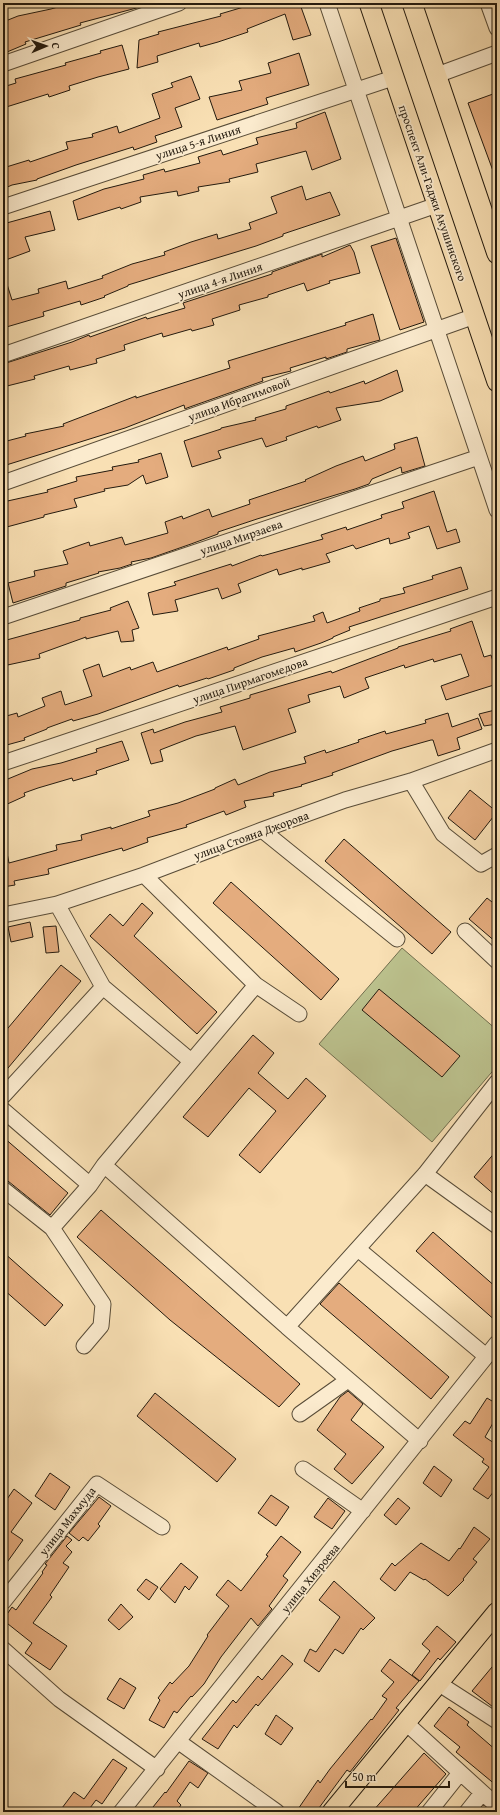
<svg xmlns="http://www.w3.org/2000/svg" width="500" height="1815" font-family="'Gentium Book Plus',serif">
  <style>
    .green { fill: #bcc28e; stroke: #706e4e }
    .building { fill: #e4ac7e; stroke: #231a0e }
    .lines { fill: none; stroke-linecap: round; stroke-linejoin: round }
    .minor-casing { stroke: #584c38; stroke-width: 17 }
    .major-casing { stroke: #231a0e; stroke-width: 21 }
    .minor { stroke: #fbebce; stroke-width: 15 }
    .major { stroke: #f9e0b4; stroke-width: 19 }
    .labels { text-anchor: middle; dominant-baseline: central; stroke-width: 3.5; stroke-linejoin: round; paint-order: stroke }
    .street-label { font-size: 12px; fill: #231a0e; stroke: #fbebce }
  </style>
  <rect width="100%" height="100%" fill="#f9e0b4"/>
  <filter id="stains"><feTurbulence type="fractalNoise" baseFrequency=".005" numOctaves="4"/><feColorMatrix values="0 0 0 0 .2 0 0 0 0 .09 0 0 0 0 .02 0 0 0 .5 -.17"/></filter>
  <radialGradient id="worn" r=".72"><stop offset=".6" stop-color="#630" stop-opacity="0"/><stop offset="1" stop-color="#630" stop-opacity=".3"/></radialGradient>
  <path class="green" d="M402,948L497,1030V1066L432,1142L319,1044Z"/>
  <path class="building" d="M71,3H144V6L80,23L81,25L25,42L26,44L7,52L3,40V22L18,16L51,9Z
    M246,3H310L301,7L311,35L293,40L285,14L247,29L248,32L218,42L200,47L199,43L157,56L158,62L137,68L139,40L159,34L158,32L221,16L220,14L247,6Z
    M122,45L129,69L98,77L69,86L70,90L49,97L48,94L3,108V87L16,83L15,79L66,65L65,63L101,53L100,51Z
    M299,53L309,85L266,98L268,104L217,120L209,97L242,90L239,81L271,73L268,63Z
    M191,76L200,99L175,108L182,127L155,136L157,142L134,150L133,147L76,165L37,179V180L12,185L3,189V168L29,160L30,162L68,149L66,142L93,137L92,134L117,126L119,133L160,118L152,94L173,87L171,83Z
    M493,94L497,104V179H496L468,103Z
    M325,112L341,159L312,170L306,151L256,164L258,172L229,179L230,182L198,187L199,191L178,196L177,191L140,197L141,202L121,209L120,207L78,220L73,201L104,189L144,179L143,175L164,169L165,172L200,163L198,157L221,150L223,155L258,144L256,138L297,128L296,123Z
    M302,186L306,200L330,192L340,215L283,234V236L256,246L128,285V286L104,296L105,297L81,305L80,301L43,312L44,316L3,328V281H6L12,300L39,293L38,289L66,281L68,289L103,278L102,276L132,264L165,255L164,252L191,242L217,234L218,239L251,229L249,223L277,213L271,197Z
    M50,211L55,230L25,237L30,251L3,261V224Z
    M396,238L424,322L400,330L371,246Z
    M350,245L354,252L360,273L329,281L330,283L307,291L304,283L268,295V297L239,305L240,310L212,319L214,325L192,331L191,329L163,337L162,333L124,345L125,350L96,359L97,363L70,370L69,366L34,376L35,379L7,386L3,376V364L72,342L89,335L90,337L146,317L147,319L185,308L183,303L272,274V272L322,254V257Z
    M373,314L380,340L347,349V352L326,359V357L290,368L291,371L262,378L263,381L187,408L185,409L184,405L125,428L3,466V442L26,436L25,434L64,426L63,424L136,396V398L230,368L228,361L346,325L345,323Z
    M397,370L403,391L380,401L336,408L341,420L318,428L317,426L286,437L287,440L266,447L262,438L218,451L221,458L192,467L184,441L221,429V428L256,420L255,418L286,409V406L329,391L330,393L364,381L365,384Z
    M417,437L425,466L402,473L401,467L372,479L369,484L355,489L257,519L218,532V534L191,544L151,558L131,562L132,564L120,568L98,572L99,573L66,583V586L13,603L8,583L35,576L34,571L68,564L63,551L89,542L90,546L122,537L125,545L168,533L165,522L182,516L183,519L209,509L212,517L250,504L249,500L306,481L305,480L336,466L363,456L365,461L395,449L394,444Z
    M161,453L168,477L146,484L143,475L128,485L104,489L105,491L74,499L77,507L44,515V517L3,528V502L48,492L47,490L77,481L76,477L113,470L112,467L139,462L138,460Z
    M434,491L447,532L456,529L460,542L437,549L429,526L408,533L410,538L390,544L389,538L356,549L353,545L326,554L330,562L302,570V568L279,575L277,569L238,584L241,592L222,599L218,588L175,600L178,611L153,615L148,593L176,585L174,582L231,564L232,566L261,555L262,556L323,539L321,535L346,527L347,530L382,518L381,515L404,508L402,502Z
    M461,567L468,589L349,627L350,630L333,637V638L321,643L295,652L294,648L262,657L234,668V670L208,679L207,678L179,687L178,685L98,714L73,721L72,719L47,728V729L24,738L25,740L3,746V717L17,713L18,717L45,706L42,698L61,691L65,705L92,696L83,670L99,664L103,677L130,667L131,670L153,662L157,672L227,647L228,650L259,639L258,636L315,621L313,616L323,612L327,623L360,611L359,608L380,601V599L405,593L403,588L433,579L432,576Z
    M128,601L139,628L132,630L134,641L121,642L118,631L86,639V637L39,654L40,658L3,666V641L80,620V618L111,610L110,608Z
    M472,621L484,657L491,655L497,674V684L446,700L441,686L469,676L461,654L434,662L433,659L405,668L404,665L365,678L369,688L344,698L340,686L308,695L310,702L288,709L296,732L243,750L235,726L196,736L160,750L163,761L151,764L141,733L153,729L154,733L185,722L222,712L220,707L250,698V695L331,671L332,673L398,648V647L451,631L450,629Z
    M495,710L497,724L484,726L479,714Z
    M448,713L452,727L478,718L482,729L457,738L460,749L438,756L433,740H431L392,751L332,773L333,775L301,785L302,786L273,793L274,796L244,801L246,807L226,815L224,811L186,825L187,827L147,838L148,842L123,851L122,848L48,869L49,874L14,881L15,885L3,887V853H7L9,863L57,850L56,845L82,840L81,835L111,827V829L150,816L148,811L178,803L215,789V788L235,779L238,785L270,772L306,763L304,757L325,750L326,753L359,742L358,740L385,731L386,734L426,723L425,720Z
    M122,741L129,760L96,771L97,774L73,781L72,778L38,788L24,793L25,796L3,806V781L32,769L61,763L97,752L96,749Z
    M470,790L497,812L475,840L448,818Z
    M344,839L451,932L432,954L325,861Z
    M231,882L339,979L321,1000L213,903Z
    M487,898L497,906V943L469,919Z
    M142,903L153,913L134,936L217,1012L197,1034L90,936L110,914L123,926Z
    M30,922L33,937L11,942L8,927Z
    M56,926L59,952L46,953L43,927Z
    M61,965L81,981L3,1074V1034Z
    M379,989L460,1056L442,1077L362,1010Z
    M253,1035L274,1053L258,1073L288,1099L306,1078L326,1096L260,1173L239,1155L276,1111L249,1088L208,1137L183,1117Z
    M3,1137L68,1193L50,1215L3,1177Z
    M497,1150V1197L474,1177Z
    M101,1210L300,1384L279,1407L170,1320L77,1237Z
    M433,1232L497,1288V1322L416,1251Z
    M3,1252L63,1305L45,1326L3,1289Z
    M339,1283L449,1377L431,1399L320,1304Z
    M348,1391L363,1404L351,1420L384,1447L352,1484L334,1469L346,1454L317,1430L340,1397Z
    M155,1393L236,1459L217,1482L137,1416Z
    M487,1398L497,1404V1416L485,1437L497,1445V1487L488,1499L473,1489L489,1467L482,1462L484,1459L453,1435L465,1421L470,1424Z
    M434,1466L452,1480L441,1497L423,1483Z
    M50,1473L70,1487L55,1510L35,1496Z
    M14,1489L32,1503L11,1532L23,1540L3,1568V1505Z
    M271,1495L289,1507L276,1526L258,1513Z
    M99,1497L111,1506L98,1524L100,1526L88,1541L83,1537L79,1541L69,1533Z
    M328,1498L345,1511L332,1529L314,1517Z
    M398,1498L410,1508L396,1525L384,1515Z
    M474,1527L490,1539L473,1559L477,1562L463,1579L464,1580L448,1596L425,1579L424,1580L410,1572L395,1591L380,1579L392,1563L395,1566L421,1543L449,1561L459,1548L460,1549Z
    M67,1536L72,1540L66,1546L72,1552L63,1563L69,1567L50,1595L52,1597L33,1623L67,1646L50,1670L25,1653L32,1643L3,1620L12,1607L16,1610L43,1573L42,1572L47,1565L45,1564Z
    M281,1536L301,1552L283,1576L288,1580L269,1606L272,1609L258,1626L251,1618L221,1657L204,1684L192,1697L191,1696L177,1713L174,1711L164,1728L149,1720L160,1700L158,1698L170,1682L172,1684L189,1666L208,1636L207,1635L229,1606L216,1595L228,1580L241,1591L268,1556L266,1555Z
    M181,1563L198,1577L189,1590L185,1586L175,1603L160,1589Z
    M146,1579L158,1587L149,1600L137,1590Z
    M334,1581L375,1618L363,1630L361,1628L343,1654L335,1649L319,1672L304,1661L310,1649L316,1652L340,1617L319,1600Z
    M121,1604L133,1617L119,1630L108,1620Z
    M437,1626L456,1642L440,1660L438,1658L420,1681L412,1675L430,1651L422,1644Z
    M282,1655L293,1664L258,1706L256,1704L237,1728L234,1725L218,1749L202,1739L233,1700L236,1703L258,1676L262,1680Z
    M390,1659L419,1681L396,1708L399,1710L350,1772L347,1770L316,1812H296L318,1780L320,1783L330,1769L371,1719L372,1720L387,1699L382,1696L394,1682L381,1671Z
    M497,1661V1710L472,1691Z
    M120,1678L136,1688L124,1709L107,1699Z
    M449,1707L469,1722L467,1725L497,1751V1786L456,1752L460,1747L434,1726Z
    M276,1715L293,1728L281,1745L265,1734Z
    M424,1753L446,1774L413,1812H372Z
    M113,1759L127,1768L102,1804L96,1800L87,1812H59L74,1792L84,1799Z
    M189,1761L208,1773L198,1788L190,1782L177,1801L181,1805L176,1812H149L165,1792L166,1793Z"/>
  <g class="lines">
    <defs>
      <path id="minor" d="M327,3L497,510
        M488,3L497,28
        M3,64L179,3
        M437,75L497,53
        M3,207L393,78
        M3,355L437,205
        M3,483L475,316
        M3,617L479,457
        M3,763L497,597
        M411,781L443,834L481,864L497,855
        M262,830L397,939
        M57,904L103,987L191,1061
        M3,915L57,904L144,875L262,830L345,800L411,781L497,750
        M465,931L497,961
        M256,985L299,1014
        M3,1096L103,987
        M3,1110L90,1185
        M104,1165L256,985L144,875
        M425,1174L497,1226
        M3,1189L52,1228L90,1185L104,1165L287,1327L425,1174L497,1082
        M52,1228L103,1304L101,1326L84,1346
        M358,1249L486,1356
        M287,1327L420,1441
        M300,1414L348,1380
        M303,1469L363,1511
        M3,1602L97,1484L162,1527
        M3,1649L59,1699L157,1769
        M438,1683L497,1721
        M405,1722L497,1806
        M179,1742L277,1812
        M121,1812L497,1343
        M429,1812L460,1773
        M467,1812L482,1793"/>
      <path id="major" d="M369,3L497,382
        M412,3L497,254
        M332,1812L497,1612"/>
    </defs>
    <use href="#minor" class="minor-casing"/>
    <use href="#major" class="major-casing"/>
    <use href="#minor" class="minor"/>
    <use href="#major" class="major"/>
  </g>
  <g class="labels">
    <g class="street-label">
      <text transform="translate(198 142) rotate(-18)">улица 5-я Линия</text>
      <text transform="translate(433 193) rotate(71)">проспект Али-Гаджи Акушинского</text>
      <text transform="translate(220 280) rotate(-19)">улица 4-я Линия</text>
      <text transform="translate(239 399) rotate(-20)">улица Ибрагимовой</text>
      <text transform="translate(241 537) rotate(-19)">улица Мирзаева</text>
      <text transform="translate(250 680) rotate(-19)">улица Пирмагомедова</text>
      <text transform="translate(251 835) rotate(-20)">улица Стояна Джорова</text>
      <text transform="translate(67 1521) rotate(-52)">улица Махмуда</text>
      <text transform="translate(310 1578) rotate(-51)">улица Хизроева</text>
    </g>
  </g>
  <rect width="500" height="1815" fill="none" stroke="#f9e0b4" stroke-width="16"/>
  <rect x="4" y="4" width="492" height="1807" fill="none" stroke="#231a0e" stroke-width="2"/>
  <rect x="8" y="8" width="484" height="1799" fill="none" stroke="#231a0e"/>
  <g transform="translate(46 46) rotate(88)" stroke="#fbebce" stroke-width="3" paint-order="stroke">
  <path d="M0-3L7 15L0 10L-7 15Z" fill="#231a0e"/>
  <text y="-6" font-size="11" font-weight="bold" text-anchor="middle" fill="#231a0e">С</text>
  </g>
  <path d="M346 1781v6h103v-6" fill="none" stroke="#231a0e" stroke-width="2"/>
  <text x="352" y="1781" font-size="12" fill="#231a0e" stroke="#fbebce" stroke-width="3" paint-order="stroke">50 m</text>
  <rect width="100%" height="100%" filter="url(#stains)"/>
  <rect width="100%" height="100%" fill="url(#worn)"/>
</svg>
